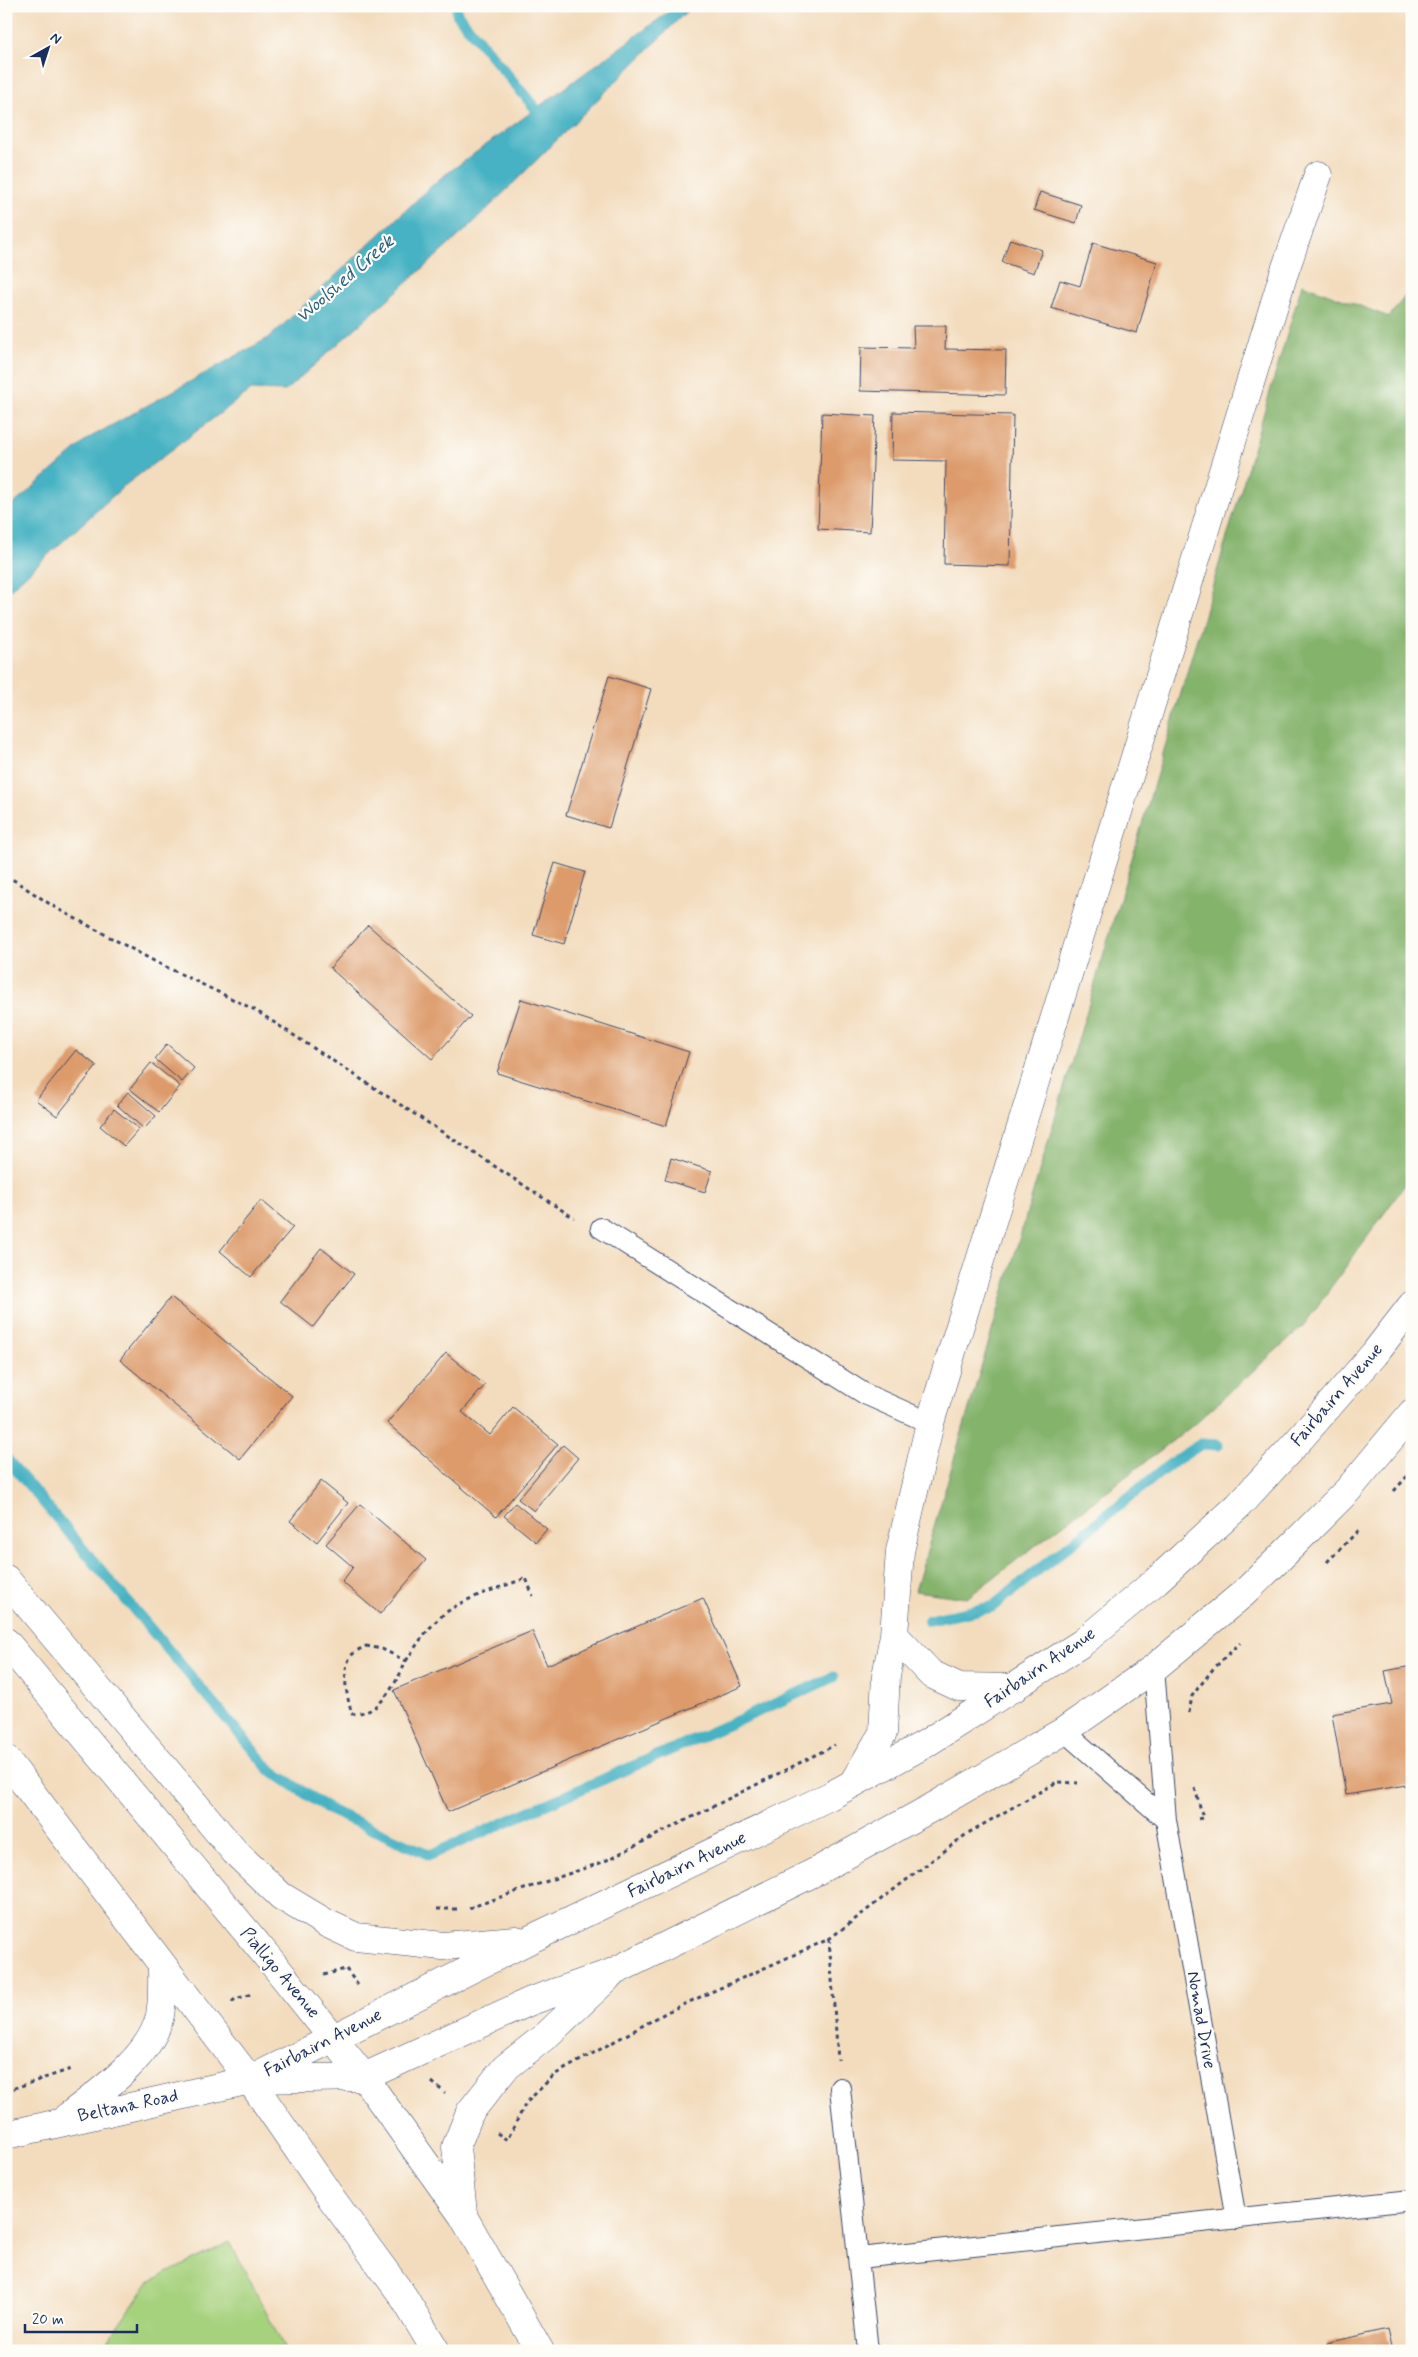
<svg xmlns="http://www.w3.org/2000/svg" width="1418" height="2357" font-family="Mynerve,sans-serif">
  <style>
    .green { fill: #a6d17d; stroke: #60806e }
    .forest { fill: #84b36c; stroke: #507165 }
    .water { fill: #46b2c3; stroke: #307090 }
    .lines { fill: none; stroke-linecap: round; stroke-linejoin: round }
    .stream { stroke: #46b2c3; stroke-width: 11 }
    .building { fill: #dd9b6c }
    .service-casing { stroke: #3b496c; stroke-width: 22 }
    .minor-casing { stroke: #3b496c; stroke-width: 29 }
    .primary-casing { stroke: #3b496c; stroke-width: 29 }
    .path { stroke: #3b496c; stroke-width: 3; stroke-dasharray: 4 4; stroke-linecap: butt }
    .service { stroke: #fff; stroke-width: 20 }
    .minor { stroke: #fff; stroke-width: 28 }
    .primary { stroke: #fff; stroke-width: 28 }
    .labels { text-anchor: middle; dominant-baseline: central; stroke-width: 4.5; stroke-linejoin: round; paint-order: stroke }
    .street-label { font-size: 18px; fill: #1b2f5e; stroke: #fdfcf7 }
    .water-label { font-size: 19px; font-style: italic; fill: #2a5d81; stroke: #fdfcf7 }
  </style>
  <rect width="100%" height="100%" fill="#fdfcf7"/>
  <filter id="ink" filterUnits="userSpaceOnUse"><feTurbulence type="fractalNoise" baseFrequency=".02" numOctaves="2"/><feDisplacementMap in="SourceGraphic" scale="10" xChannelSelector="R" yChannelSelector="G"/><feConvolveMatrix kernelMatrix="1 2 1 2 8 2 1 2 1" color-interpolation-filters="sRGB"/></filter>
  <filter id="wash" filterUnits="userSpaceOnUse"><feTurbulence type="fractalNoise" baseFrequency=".0096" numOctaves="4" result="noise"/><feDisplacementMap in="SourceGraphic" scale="20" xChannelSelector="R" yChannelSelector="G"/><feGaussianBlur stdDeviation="1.12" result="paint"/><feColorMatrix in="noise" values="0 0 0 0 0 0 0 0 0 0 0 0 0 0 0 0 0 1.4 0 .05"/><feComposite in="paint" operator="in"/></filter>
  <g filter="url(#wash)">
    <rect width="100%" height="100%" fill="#f3dcbd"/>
    <path class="green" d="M230,2242L286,2351H74L107,2342L149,2282Z"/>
    <path class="forest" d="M1302,284L1389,317L1412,287V1175L1303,1326L1192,1426L967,1598L915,1591Z"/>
    <path class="water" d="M677,6H692L469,227L285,391L251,390L124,486L6,593V511L89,438L270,337L438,180Z"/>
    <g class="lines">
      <path class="stream" d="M457,6V14L545,120
        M6,1458L269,1769L330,1810L430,1855L755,1713L833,1677
        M929,1620L992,1607L1173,1462L1201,1444L1218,1445"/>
    </g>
    <g id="blocks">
      <path class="building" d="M1040,192L1081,205L1076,223L1034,210Z
        M1010,239L1042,250L1034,273L1002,262Z
        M1093,243L1157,262L1137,333L1051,308L1060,280L1080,286Z
        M913,326H946L945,349L1006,350L1005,395L860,391L861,347L914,348Z
        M893,412L1013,415L1010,566L944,564L946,461L892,460Z
        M822,413L875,416L870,532L818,529Z
        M609,676L651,689L609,828L566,815Z
        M555,863L585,872L564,944L533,935Z
        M368,925L471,1016L432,1059L330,968Z
        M521,999L689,1052L666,1126L497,1073Z
        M167,1044L194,1068L182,1082L155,1059Z
        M76,1050L97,1066L57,1116L36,1100Z
        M151,1063L180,1086L159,1112L130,1089Z
        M128,1092L156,1116L144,1129L117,1105Z
        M114,1109L139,1129L124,1146L100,1126Z
        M671,1158L712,1171L705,1192L665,1180Z
        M261,1200L293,1227L251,1277L220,1251Z
        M321,1248L354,1274L313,1327L280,1301Z
        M171,1297L292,1396L240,1459L120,1360Z
        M446,1353L485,1385L462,1412L490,1435L513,1407L558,1444L496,1517L387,1423Z
        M563,1445L578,1458L534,1511L518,1499Z
        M321,1481L348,1503L317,1542L290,1521Z
        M515,1503L547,1529L536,1542L504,1516Z
        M360,1504L426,1560L380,1614L342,1582L353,1567L326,1544Z
        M703,1598L742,1686L448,1812L394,1690L532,1631L547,1665Z
        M1412,1666V1786L1406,1787V1785L1346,1795L1332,1714L1392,1704L1385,1671Z
        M1387,2329L1392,2351H1328L1327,2343Z"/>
    </g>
  </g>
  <g filter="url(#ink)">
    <use href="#blocks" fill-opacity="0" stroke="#3b496c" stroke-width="1"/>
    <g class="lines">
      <defs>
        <path id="service" d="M601,1228L865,1394L930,1423
          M1154,1668L1166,1820L1236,2219
          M1064,1731L1166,1820
          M840,2088L868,2351
          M859,2258L1412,2200"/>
        <path id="minor" d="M894,1635L931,1674L959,1687L1014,1688
          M853,1783L883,1733L886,1676L894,1635L900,1551L930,1423L1283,276L1318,175
          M67,2117C99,2093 152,2056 160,2015C163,1999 162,1981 162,1965
          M6,2135L250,2080"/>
        <path id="primary" d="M6,1579L235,1852L281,1896L326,1923L356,1937L443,1946L516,1940
          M6,1642L275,1966L364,2077L463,2216L540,2351
          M6,1759L250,2080L332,2199L403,2296L436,2351
          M256,2079L364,2077L531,2001L611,1973L817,1871L931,1808L1064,1731L1154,1668L1244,1593L1285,1553L1348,1490L1412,1413
          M250,2080L531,1939L830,1796L925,1744L1082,1643L1156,1581L1238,1506L1298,1441L1374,1354L1412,1305
          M463,2213L456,2147L470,2112L505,2068L548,2034L607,1978"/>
      </defs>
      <use href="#service" class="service-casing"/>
      <use href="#minor" class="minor-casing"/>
      <use href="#primary" class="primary-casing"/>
      <path class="path" d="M6,875L56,908L154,961L255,1010L574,1218
        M1394,1491L1412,1471
        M1327,1562L1358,1531
        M366,1646L382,1649L406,1661C400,1676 384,1705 368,1711C364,1713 357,1713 352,1714C347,1698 339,1664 355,1652C358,1650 362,1648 366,1646Z
        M406,1661C418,1643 430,1624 448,1611C469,1596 503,1587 526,1578L533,1596
        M1189,1713L1192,1696L1213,1669L1240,1643
        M1195,1788L1203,1818L1196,1819
        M469,1908L603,1862L835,1745
        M437,1909H458
        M829,1939L838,2060
        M346,1969L360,1988
        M324,1975L345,1969
        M232,2002L235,1999L253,1994
        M432,2082L445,2093
        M6,2091L71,2069
        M497,2133L507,2140L526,2103L554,2075L669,2011L829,1939L968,1833L1057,1782L1078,1783"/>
      <use href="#service" class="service"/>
      <use href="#minor" class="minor"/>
      <use href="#primary" class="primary"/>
    </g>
  </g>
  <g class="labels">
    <g class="street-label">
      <text transform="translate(1337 1395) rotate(-49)">Fairbairn Avenue</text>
      <text transform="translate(1040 1668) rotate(-34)">Fairbairn Avenue</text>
      <text transform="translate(687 1865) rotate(-26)">Fairbairn Avenue</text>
      <text transform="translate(280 1973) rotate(50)">Pialligo Avenue</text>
      <text transform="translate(1201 2020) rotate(80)">Nomad Drive</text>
      <text transform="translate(323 2043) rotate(-27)">Fairbairn Avenue</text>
      <text transform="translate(128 2106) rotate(-12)">Beltana Road</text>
    </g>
    <g class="water-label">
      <text transform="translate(345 279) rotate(-41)">Woolshed Creek</text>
    </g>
  </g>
  <rect width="1418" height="2357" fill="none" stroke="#fdfcf7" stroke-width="25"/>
  <g transform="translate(48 48) rotate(39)" stroke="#fdfcf7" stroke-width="4" paint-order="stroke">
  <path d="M0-4L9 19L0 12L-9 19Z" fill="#1b2f5e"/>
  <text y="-8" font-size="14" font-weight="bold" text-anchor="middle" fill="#1b2f5e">N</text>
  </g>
  <path d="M25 2324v8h112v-8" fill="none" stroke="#1b2f5e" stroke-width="2.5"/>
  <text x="32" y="2324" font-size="15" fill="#1b2f5e" stroke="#fdfcf7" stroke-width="4" paint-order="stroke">20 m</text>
</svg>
